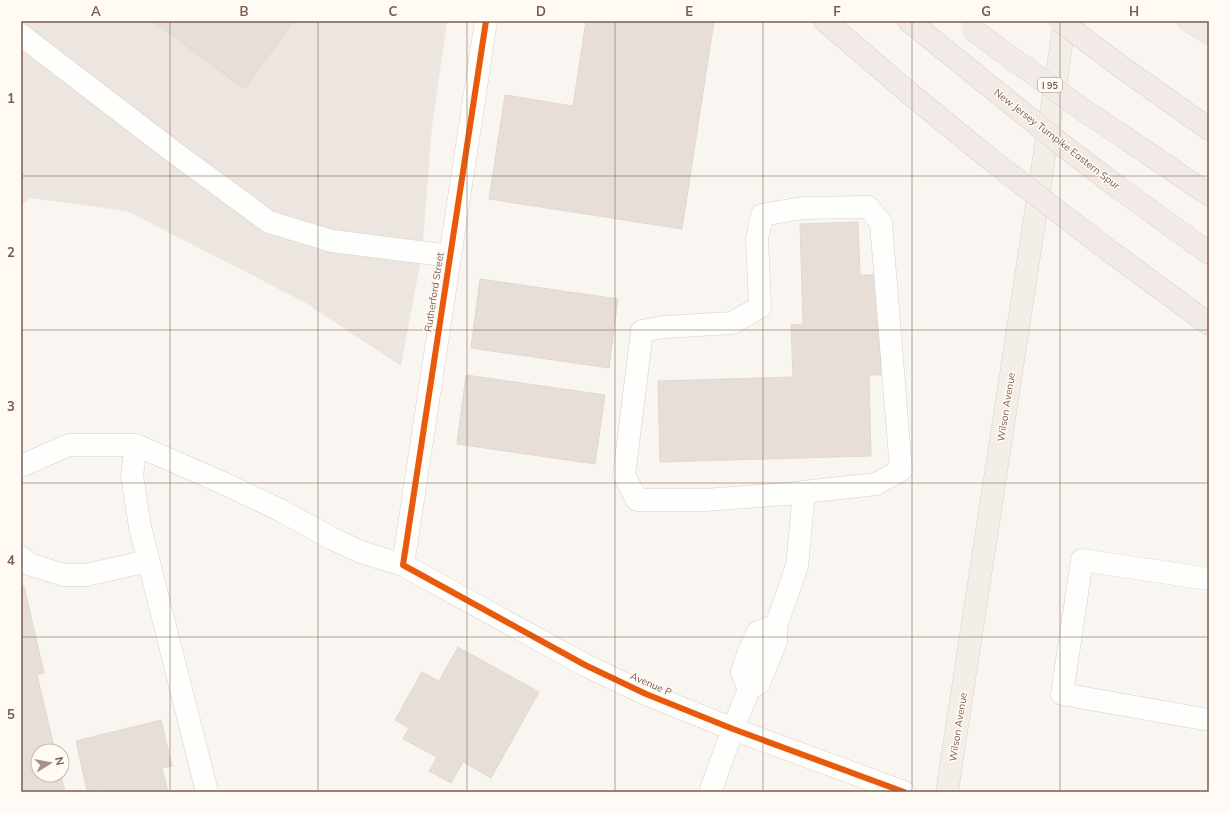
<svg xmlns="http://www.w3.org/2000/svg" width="1230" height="813" font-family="Mulish,sans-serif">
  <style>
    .industrial { fill: #ede5e0 }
    .building { fill: #e6ded7; stroke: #e2d8d2 }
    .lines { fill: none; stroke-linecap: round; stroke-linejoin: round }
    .minor-casing { stroke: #d7d1cb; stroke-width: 23 }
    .major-casing { stroke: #dad1cc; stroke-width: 23 }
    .highway-casing { stroke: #dad1cc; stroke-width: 23 }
    .minor { stroke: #fefefd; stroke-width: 22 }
    .major { stroke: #f3eee8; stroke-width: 22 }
    .highway { stroke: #f2eae7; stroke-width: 22 }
    .highway-bridge-casing { stroke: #dad1cc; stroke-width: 23; stroke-linecap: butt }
    .highway-bridge { stroke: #f2eae7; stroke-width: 22 }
    .cycleway-casing { stroke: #fffaf3; stroke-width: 8 }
    .cycleway { stroke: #e8590c; stroke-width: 6 }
    .grid { fill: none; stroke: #7a5c4d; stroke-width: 1; stroke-opacity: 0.55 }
    .labels { text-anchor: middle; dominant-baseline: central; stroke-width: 3; stroke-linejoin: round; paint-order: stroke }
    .shield { fill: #fffaf3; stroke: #a28b7f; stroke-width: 1 }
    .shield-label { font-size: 9px; font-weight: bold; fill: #7a5c4d }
    .street-label { font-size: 10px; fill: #7a5c4d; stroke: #fffaf3 }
    .neatline { fill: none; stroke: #7a5c4d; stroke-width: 1.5 }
    .grid-label { font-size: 13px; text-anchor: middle; font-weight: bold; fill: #7a5c4d }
  </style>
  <rect width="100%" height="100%" fill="#f9f5f0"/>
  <path class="industrial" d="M21,21H447L432,126L422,253L401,366L304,302L127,211L30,198L21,205Z"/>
  <path class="building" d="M153,21H294L244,89Z
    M586,21H714L682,229L489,199L505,95L573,106Z
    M858,222L860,275H878L881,375H869L871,456L660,462L658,381L793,377L791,325L803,324L800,224Z
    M480,279L618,299L609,368L471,348Z
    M466,375L605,395L595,464L457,444Z
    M24,586L44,673L37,675L55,751H38V775H61L65,792H21V587Z
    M458,647L539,692L491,778L463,762L451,783L429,771L437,757L403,739L409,728L395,720L422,672L439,681Z
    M161,720L172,766L162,768L168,792H99L98,788L87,791L76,741Z"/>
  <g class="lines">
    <defs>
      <path id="minor" d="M21,35L175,153L269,222L332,241L450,256
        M868,207L881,223L901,470L876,484L786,494L705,500H637L624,475L642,331L664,327L732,323L760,307L757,239L762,215L802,208Z
        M136,445L132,475L140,527L207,792
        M21,466L69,445H136L221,482L280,510L333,539L361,552L403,565L585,665L646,694L733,729L904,792
        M21,557L29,564L64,575H86L148,561
        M403,565L486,21
        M1209,579L1082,560L1062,694L1209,720
        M749,689L742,672L749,651L758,632L776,626
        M710,792L733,729L749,689L759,683L776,641V626L797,566L804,492"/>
      <path id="major" d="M947,792L1065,21"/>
      <path id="highway" d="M825,21L908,92L986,156
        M909,21L982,80
        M1189,21L1209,33
        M1120,66L1209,129
        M1127,139L1209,195
        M1120,189L1209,253
        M1104,247L1209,324"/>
    </defs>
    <use href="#minor" class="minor-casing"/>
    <use href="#major" class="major-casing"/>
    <use href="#highway" class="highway-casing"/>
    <use href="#minor" class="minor"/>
    <use href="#major" class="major"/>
    <use href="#highway" class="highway"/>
    <defs>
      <path id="highway-bridge" d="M1060,21L1120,66
        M973,30L1082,109L1127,139
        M982,80L1061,144L1120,189
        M986,156L1104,247"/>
    </defs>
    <use href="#highway-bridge" class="highway-bridge-casing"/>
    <use href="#highway-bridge" class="highway-bridge"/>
    <defs>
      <path id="cycleway" d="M486,21L403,565L585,665L646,694L733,729L904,792"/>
    </defs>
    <use href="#cycleway" class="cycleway-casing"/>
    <use href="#cycleway" class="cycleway"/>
  </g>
  <path class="grid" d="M170,21V792M318,21V792M467,21V792M615,21V792M763,21V792M912,21V792M1060,21V792M21,176H1209M21,330H1209M21,483H1209M21,637H1209"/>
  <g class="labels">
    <rect class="shield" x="1038" y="78" width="24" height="14" rx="3"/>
    <g class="shield-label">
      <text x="1050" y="85">I 95</text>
    </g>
    <g class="street-label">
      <text transform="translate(1057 139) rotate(38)">New Jersey Turnpike Eastern Spur</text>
      <text transform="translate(434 292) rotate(-81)">Rutherford Street</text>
      <text transform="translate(1006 407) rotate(-81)">Wilson Avenue</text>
      <text transform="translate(651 684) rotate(24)">Avenue P</text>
      <text transform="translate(958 727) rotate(-81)">Wilson Avenue</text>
    </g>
  </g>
  <rect width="1230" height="813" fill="none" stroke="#fffaf3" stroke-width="44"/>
  <g transform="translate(50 763) rotate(79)"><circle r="19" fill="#fffaf3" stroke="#cabbb1"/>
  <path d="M0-3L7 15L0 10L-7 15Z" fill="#a69286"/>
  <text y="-6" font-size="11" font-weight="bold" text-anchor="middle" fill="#7a5c4d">N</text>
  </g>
  <rect x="22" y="22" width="1186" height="769" class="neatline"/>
  <g class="grid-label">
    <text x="96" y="16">A</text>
    <text x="244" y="16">B</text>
    <text x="393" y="16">C</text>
    <text x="541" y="16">D</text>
    <text x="689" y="16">E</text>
    <text x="837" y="16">F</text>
    <text x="986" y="16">G</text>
    <text x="1134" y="16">H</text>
    <text x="11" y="103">1</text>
    <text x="11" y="257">2</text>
    <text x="11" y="411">3</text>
    <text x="11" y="565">4</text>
    <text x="11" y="719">5</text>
  </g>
</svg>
